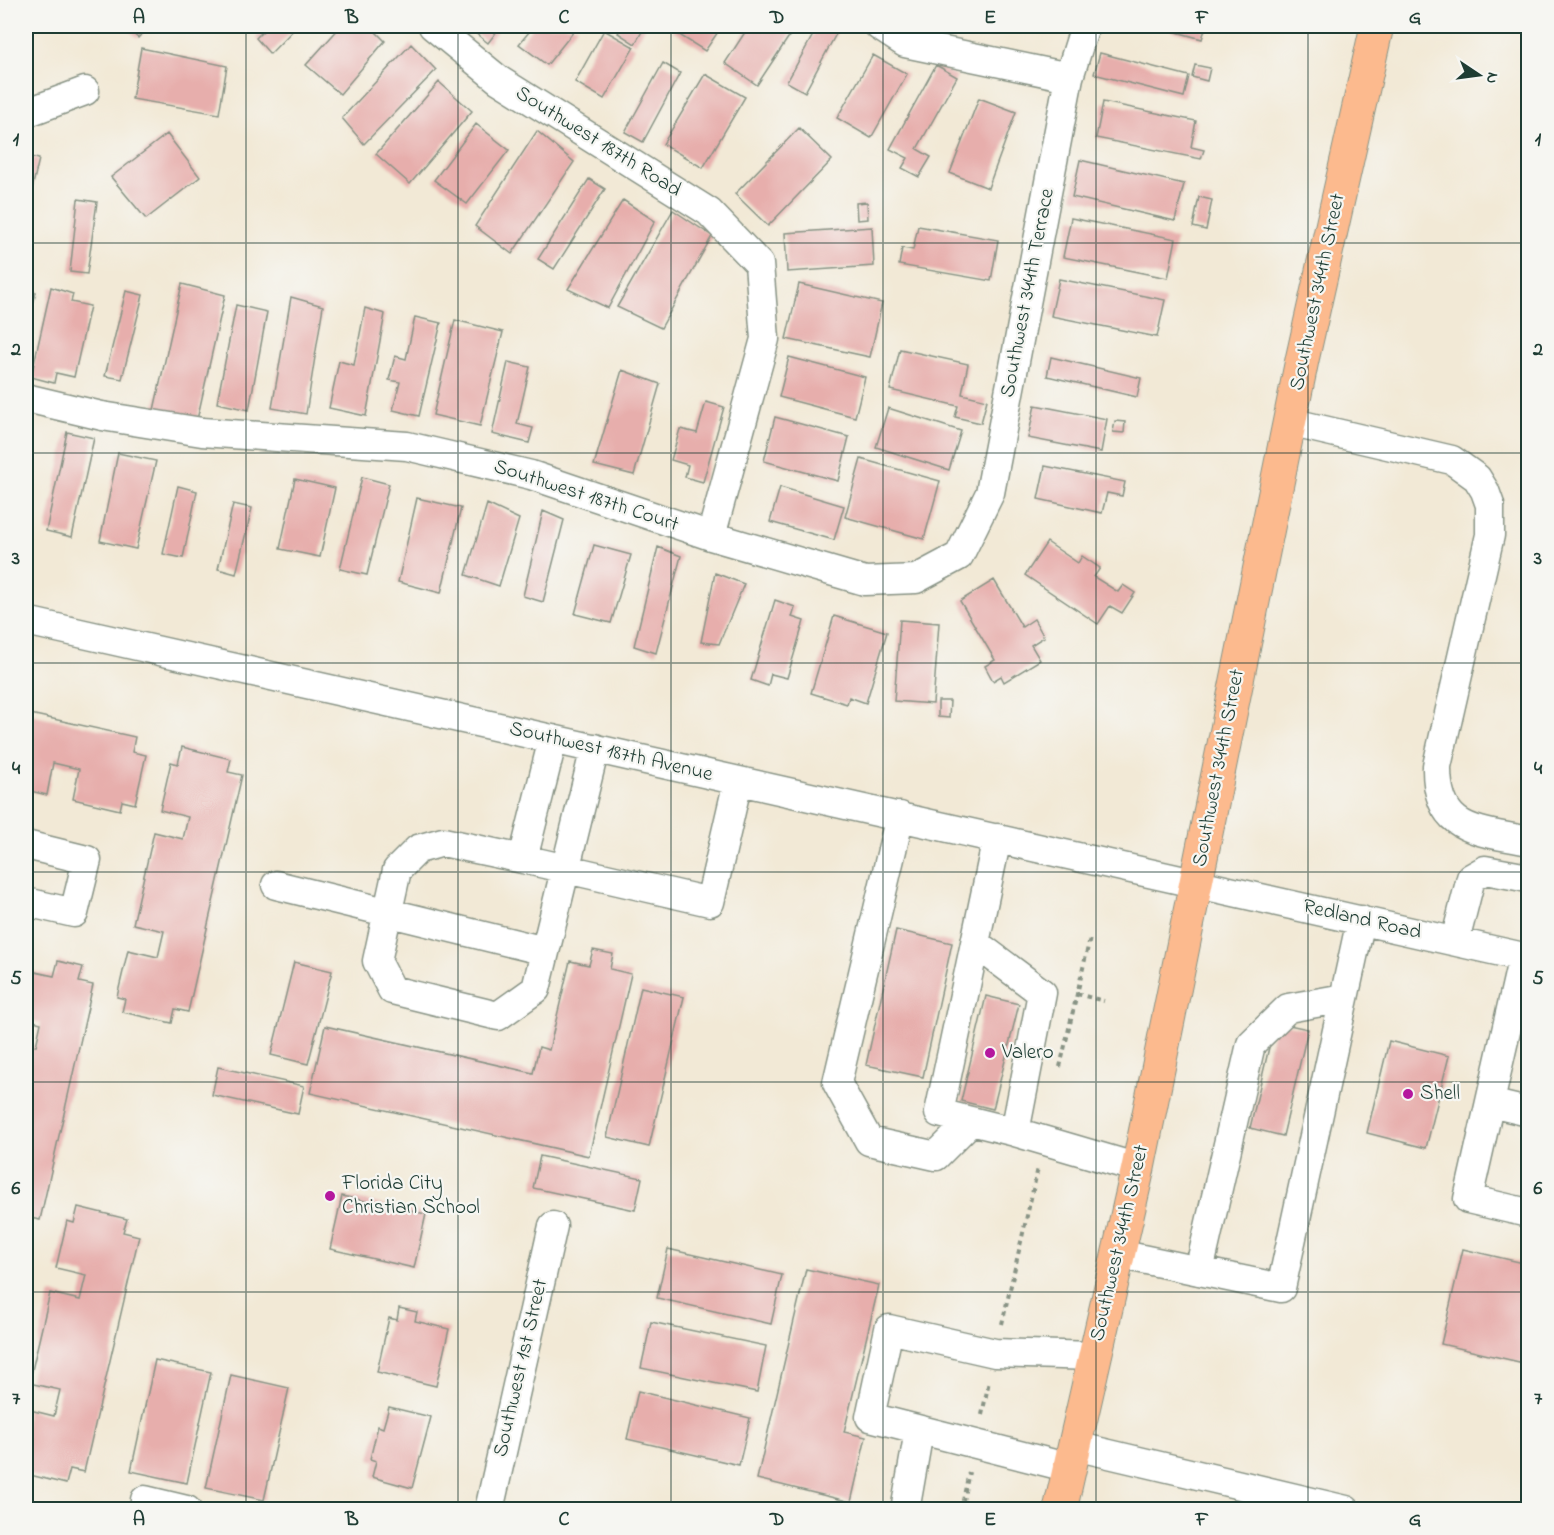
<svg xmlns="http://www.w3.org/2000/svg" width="1554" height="1535" font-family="'Indie Flower',sans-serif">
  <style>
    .building { fill: #e7aeac }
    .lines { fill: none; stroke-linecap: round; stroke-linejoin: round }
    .minor-casing { stroke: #889385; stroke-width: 31 }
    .major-casing { stroke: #889385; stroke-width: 35 }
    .path { stroke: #889385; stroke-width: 4; stroke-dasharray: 4.5 4.5; stroke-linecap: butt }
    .minor { stroke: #fff; stroke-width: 28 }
    .major { stroke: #fcba8e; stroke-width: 33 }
    .grid { fill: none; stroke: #1f3d34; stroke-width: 1.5; stroke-opacity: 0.55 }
    .poi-dot { fill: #b5179e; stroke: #f6f6f2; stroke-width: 2 }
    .labels { text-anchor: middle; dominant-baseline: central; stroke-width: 4.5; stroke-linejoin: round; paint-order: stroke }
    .street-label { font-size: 21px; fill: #1f3d34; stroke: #f6f6f2 }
    .poi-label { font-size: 21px; fill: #1f3d34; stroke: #f6f6f2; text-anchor: start }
    .neatline { fill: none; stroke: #1f3d34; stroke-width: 2 }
    .grid-label { font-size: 20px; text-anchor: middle; font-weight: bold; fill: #1f3d34 }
  </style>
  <rect width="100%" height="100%" fill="#f6f6f2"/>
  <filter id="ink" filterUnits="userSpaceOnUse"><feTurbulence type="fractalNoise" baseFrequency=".0167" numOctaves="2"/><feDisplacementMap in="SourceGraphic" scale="12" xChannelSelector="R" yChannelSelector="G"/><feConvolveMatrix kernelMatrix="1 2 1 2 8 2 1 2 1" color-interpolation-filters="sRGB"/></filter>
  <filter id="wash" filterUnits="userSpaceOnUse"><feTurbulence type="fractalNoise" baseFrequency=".008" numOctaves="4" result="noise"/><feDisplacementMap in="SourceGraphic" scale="24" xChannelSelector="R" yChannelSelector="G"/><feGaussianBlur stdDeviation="1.35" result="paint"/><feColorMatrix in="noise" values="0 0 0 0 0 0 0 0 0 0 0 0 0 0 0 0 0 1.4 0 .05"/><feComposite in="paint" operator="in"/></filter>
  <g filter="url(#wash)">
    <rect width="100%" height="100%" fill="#f2e9d6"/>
    <g id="blocks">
      <path class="building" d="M124,26H149L138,38Z
        M268,26H297L270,54L256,38Z
        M341,26H370L385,41L340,94L306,65Z
        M471,26H501L488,43L469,28Z
        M534,26H578L547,65L519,44Z
        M613,26H645L635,44L618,33L620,30Z
        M676,26H722L705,51L673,31Z
        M749,26H796L757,85L725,63Z
        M818,26H825L837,32L805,92L787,82Z
        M1155,26H1206L1202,39Z
        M604,30L634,47L604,99L575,82Z
        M411,44L436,70L364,144L342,118Z
        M141,48L227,66L219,114L132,99Z
        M1100,53L1189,76L1184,97L1094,74Z
        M873,55L907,74L871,138L837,118Z
        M663,63L680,73L643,142L625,132Z
        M936,65L957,77L917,149L931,157L919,177L902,168L908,158L890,149Z
        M1195,65L1210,68L1207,81L1192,77Z
        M705,74L745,97L703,168L663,144Z
        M439,82L472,111L410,184L376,154Z
        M979,98L1016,112L988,188L950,173Z
        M1103,102L1196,121L1191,147L1204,150L1201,159L1096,138Z
        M476,124L509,150L467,204L434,180Z
        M799,128L832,160L768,226L735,194Z
        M537,131L574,162L512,254L475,226Z
        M167,134L200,177L146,219L111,177Z
        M26,156L39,159L26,214Z
        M1080,160L1184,184L1175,221L1072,197Z
        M589,179L605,189L554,269L538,259Z
        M1199,197L1212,200L1206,230L1193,227Z
        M78,199L97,202L87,274L70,272Z
        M623,200L655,221L608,308L568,289Z
        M867,202L868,219L857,220L856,203Z
        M673,210L712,236L661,328L617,307Z
        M1071,218L1176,239L1168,278L1063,257Z
        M918,226L998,240L991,281L899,265L902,248L913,250Z
        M872,227L874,266L787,272L785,233Z
        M1059,279L1165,300L1157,337L1051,316Z
        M182,284L225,295L197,420L154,410Z
        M799,284L882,303L870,357L786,339Z
        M51,287L73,294L71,302L90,306L74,377L56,373L54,383L31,377Z
        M26,289L36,292L26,333Z
        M126,291L143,295L122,379L105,376Z
        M291,297L323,306L306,414L272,408Z
        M236,305L267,312L249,410L217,403Z
        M365,308L385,314L366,416L329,408L339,361L354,365Z
        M415,317L441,323L419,416L393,410L400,382L389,380L395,356L406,359Z
        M455,320L503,332L480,426L433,415Z
        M900,349L968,364L962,394L987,400L981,423L955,417L958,406L890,390Z
        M789,357L865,377L855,417L779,397Z
        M1051,357L1141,378L1137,397L1047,376Z
        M508,362L530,367L517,424L533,428L529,443L492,434Z
        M622,370L660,384L634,475L594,465Z
        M706,402L724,407L703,482L685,477L688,465L671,460L680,429L697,433Z
        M1035,405L1107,419L1101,452L1028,438Z
        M888,408L961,431L949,470L876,447Z
        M775,417L849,437L838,481L764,461Z
        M1115,421L1125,422L1124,433L1113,432Z
        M67,432L94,438L72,537L46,531Z
        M118,453L156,461L136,549L100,541Z
        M861,459L940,481L924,539L845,517Z
        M1045,466L1125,482L1122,496L1107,493L1102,513L1038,499Z
        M362,477L389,484L367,575L340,569Z
        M295,479L335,488L320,557L280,549Z
        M178,486L197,491L183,558L163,554Z
        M780,487L844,506L834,540L770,522Z
        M417,498L461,508L441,593L398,582Z
        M233,504L252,508L236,574L218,569Z
        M487,504L519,519L499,586L466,575Z
        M543,511L564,520L543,602L523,596Z
        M1047,542L1078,563L1082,556L1100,568L1094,577L1118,592L1123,585L1135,593L1122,613L1110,606L1098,624L1025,575Z
        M594,545L631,555L611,623L575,614Z
        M658,547L681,556L656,653L634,646Z
        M715,573L744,584L719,644L701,642Z
        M994,580L1022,627L1034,619L1044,637L1031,645L1040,660L1004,682L1001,676L993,681L985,666L995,660L960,601Z
        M775,600L795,607L792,617L804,621L787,678L771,674L768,686L751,680Z
        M834,616L887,632L866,703L849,697L847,704L811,693Z
        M900,620L939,623L933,704L894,701Z
        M938,701H950L949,718L938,717Z
        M26,713L135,737L132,752L146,755L135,804L122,801L120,810L73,799L79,769L53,763L47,795L26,790Z
        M182,747L231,759L228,772L242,775L188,1012L175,1009L172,1023L122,1012L125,999L117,997L128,950L158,957L164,931L133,924L154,832L183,839L188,817L160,810L171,762L178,764Z
        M896,930L952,943L923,1077L866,1065Z
        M593,950L613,954L610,969L631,974L589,1156L310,1093L325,1026L533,1073L539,1047L549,1050L570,961L589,965Z
        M58,961L83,967L79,982L93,985L40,1220L26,1217V1044L36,1046L41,1023L26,1019V970L54,976Z
        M294,962L332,971L308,1064L271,1055Z
        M641,987L684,997L649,1147L607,1137Z
        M986,996L1019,1004L993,1109L961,1101Z
        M1275,1022L1308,1029L1283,1136L1250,1128Z
        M1389,1041L1449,1056L1426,1148L1367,1133Z
        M218,1067L304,1086L298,1114L212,1095Z
        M540,1156L642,1178L635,1210L533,1188Z
        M342,1196L426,1214L414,1268L330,1249Z
        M78,1207L127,1219L123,1232L139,1236L84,1472L70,1469L66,1484L26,1474V1409L54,1416L60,1390L29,1383L50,1293L80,1300L86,1275L56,1268L67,1221L74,1223Z
        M668,1249L782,1275L771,1324L657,1298Z
        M1463,1249L1528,1264V1364L1441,1344Z
        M806,1269L879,1285L844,1432L866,1437L851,1502L757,1479Z
        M399,1308L417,1312L415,1321L449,1329L436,1386L377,1372L389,1318L397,1320Z
        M651,1322L766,1346L757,1392L641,1368Z
        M155,1360L211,1372L187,1483L131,1471Z
        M231,1375L289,1388L264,1500L206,1488Z
        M638,1391L750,1418L739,1465L627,1439Z
        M389,1407L431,1417L412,1488L372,1477L376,1461L370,1459L378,1426L383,1428Z"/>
    </g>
  </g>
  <g filter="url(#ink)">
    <use href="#blocks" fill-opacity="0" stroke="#889385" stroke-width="1.5"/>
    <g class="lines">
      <defs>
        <path id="minor" d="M433,26L499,80L709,212L759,264L765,339L711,536
          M879,26L905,43L1069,77
          M26,113L85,91
          M26,398L102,416L202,432L407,446L531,475L711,536L865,581L916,579L959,556L990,493L1069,77L1085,26
          M1289,422L1452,460L1477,478L1485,491L1490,505V535L1437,766C1436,832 1476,830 1528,841
          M26,621L1528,958
          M553,739L523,859L443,842L418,849L397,870L377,961L392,990L498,1016L536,989L595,748
          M900,816L837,1083L869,1141L936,1156L971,1121
          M997,838L975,943L1042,993L1015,1132L1138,1168
          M26,845L87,860L74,913L26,902
          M523,859L710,902L738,781
          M276,885L545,951
          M1455,941L1471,878L1485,870L1528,878
          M975,943L939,1113L1015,1132
          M1523,956L1468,1199L1528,1213
          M1490,1103L1528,1112
          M1118,1254L1281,1288L1361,920
          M1199,1271L1251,1044L1288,1008L1344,998
          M1075,1446L1346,1510
          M1070,1468L870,1417L889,1329L995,1353L1095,1356
          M145,1500L187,1510
          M906,1505L919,1431
          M489,1510L553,1226"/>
        <path id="major" d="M1060,1510L1138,1168L1302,360L1377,26"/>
      </defs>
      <use href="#minor" class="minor-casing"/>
      <use href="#major" class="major-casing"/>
      <path class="path" d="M1077,994L1104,1001
        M1060,1067L1090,938
        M1002,1324L1038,1168
        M982,1415L989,1381
        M961,1510L969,1472"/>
      <use href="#minor" class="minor"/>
      <use href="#major" class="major"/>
    </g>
  </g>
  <path class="grid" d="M246,26V1510M458,26V1510M671,26V1510M883,26V1510M1096,26V1510M1308,26V1510M26,243H1528M26,453H1528M26,663H1528M26,872H1528M26,1082H1528M26,1292H1528"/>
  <g class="poi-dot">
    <circle cx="990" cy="1053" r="6"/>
    <circle cx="1408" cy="1094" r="6"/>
    <circle cx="330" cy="1196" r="6"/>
  </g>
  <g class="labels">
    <g class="street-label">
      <text transform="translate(598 142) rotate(32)">Southwest 187th Road</text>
      <text transform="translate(1318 292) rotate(-78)">Southwest 344th Street</text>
      <text transform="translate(1028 293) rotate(-79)">Southwest 344th Terrace</text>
      <text transform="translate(586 496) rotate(18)">Southwest 187th Court</text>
      <text transform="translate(611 752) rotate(13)">Southwest 187th Avenue</text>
      <text transform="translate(1219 768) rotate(-79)">Southwest 344th Street</text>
      <text transform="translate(1362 920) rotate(13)">Redland Road</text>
      <text transform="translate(1120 1243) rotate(-77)">Southwest 344th Street</text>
      <text transform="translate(521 1368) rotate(-77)">Southwest 1st Street</text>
    </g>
    <g class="poi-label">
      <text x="1002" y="1053">Valero</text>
      <text x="1420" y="1094">Shell</text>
      <text x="342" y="1184">Florida City<tspan x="342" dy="24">Christian School</tspan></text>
    </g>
  </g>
  <rect width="1554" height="1535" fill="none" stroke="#f6f6f2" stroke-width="66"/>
  <g transform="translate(1479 75) rotate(103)" stroke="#f6f6f2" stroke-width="4.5" paint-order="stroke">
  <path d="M0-4.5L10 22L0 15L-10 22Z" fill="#1f3d34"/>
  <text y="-9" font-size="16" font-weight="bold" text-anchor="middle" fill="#1f3d34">N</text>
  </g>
  <rect x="33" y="33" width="1488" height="1469" class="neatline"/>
  <g class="grid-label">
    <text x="139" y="23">A</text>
    <text x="352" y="23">B</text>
    <text x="564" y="23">C</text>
    <text x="777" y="23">D</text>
    <text x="990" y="23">E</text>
    <text x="1202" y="23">F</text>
    <text x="1415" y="23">G</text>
    <text x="16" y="145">1</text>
    <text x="1538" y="145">1</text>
    <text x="16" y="355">2</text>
    <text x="1538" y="355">2</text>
    <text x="16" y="564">3</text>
    <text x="1538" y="564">3</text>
    <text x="16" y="774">4</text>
    <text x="1538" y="774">4</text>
    <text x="16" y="984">5</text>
    <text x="1538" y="984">5</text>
    <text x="16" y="1194">6</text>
    <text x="1538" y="1194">6</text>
    <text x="16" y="1404">7</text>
    <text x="1538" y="1404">7</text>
    <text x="139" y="1525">A</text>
    <text x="352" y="1525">B</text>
    <text x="564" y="1525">C</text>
    <text x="777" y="1525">D</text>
    <text x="990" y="1525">E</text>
    <text x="1202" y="1525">F</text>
    <text x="1415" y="1525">G</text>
  </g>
</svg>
